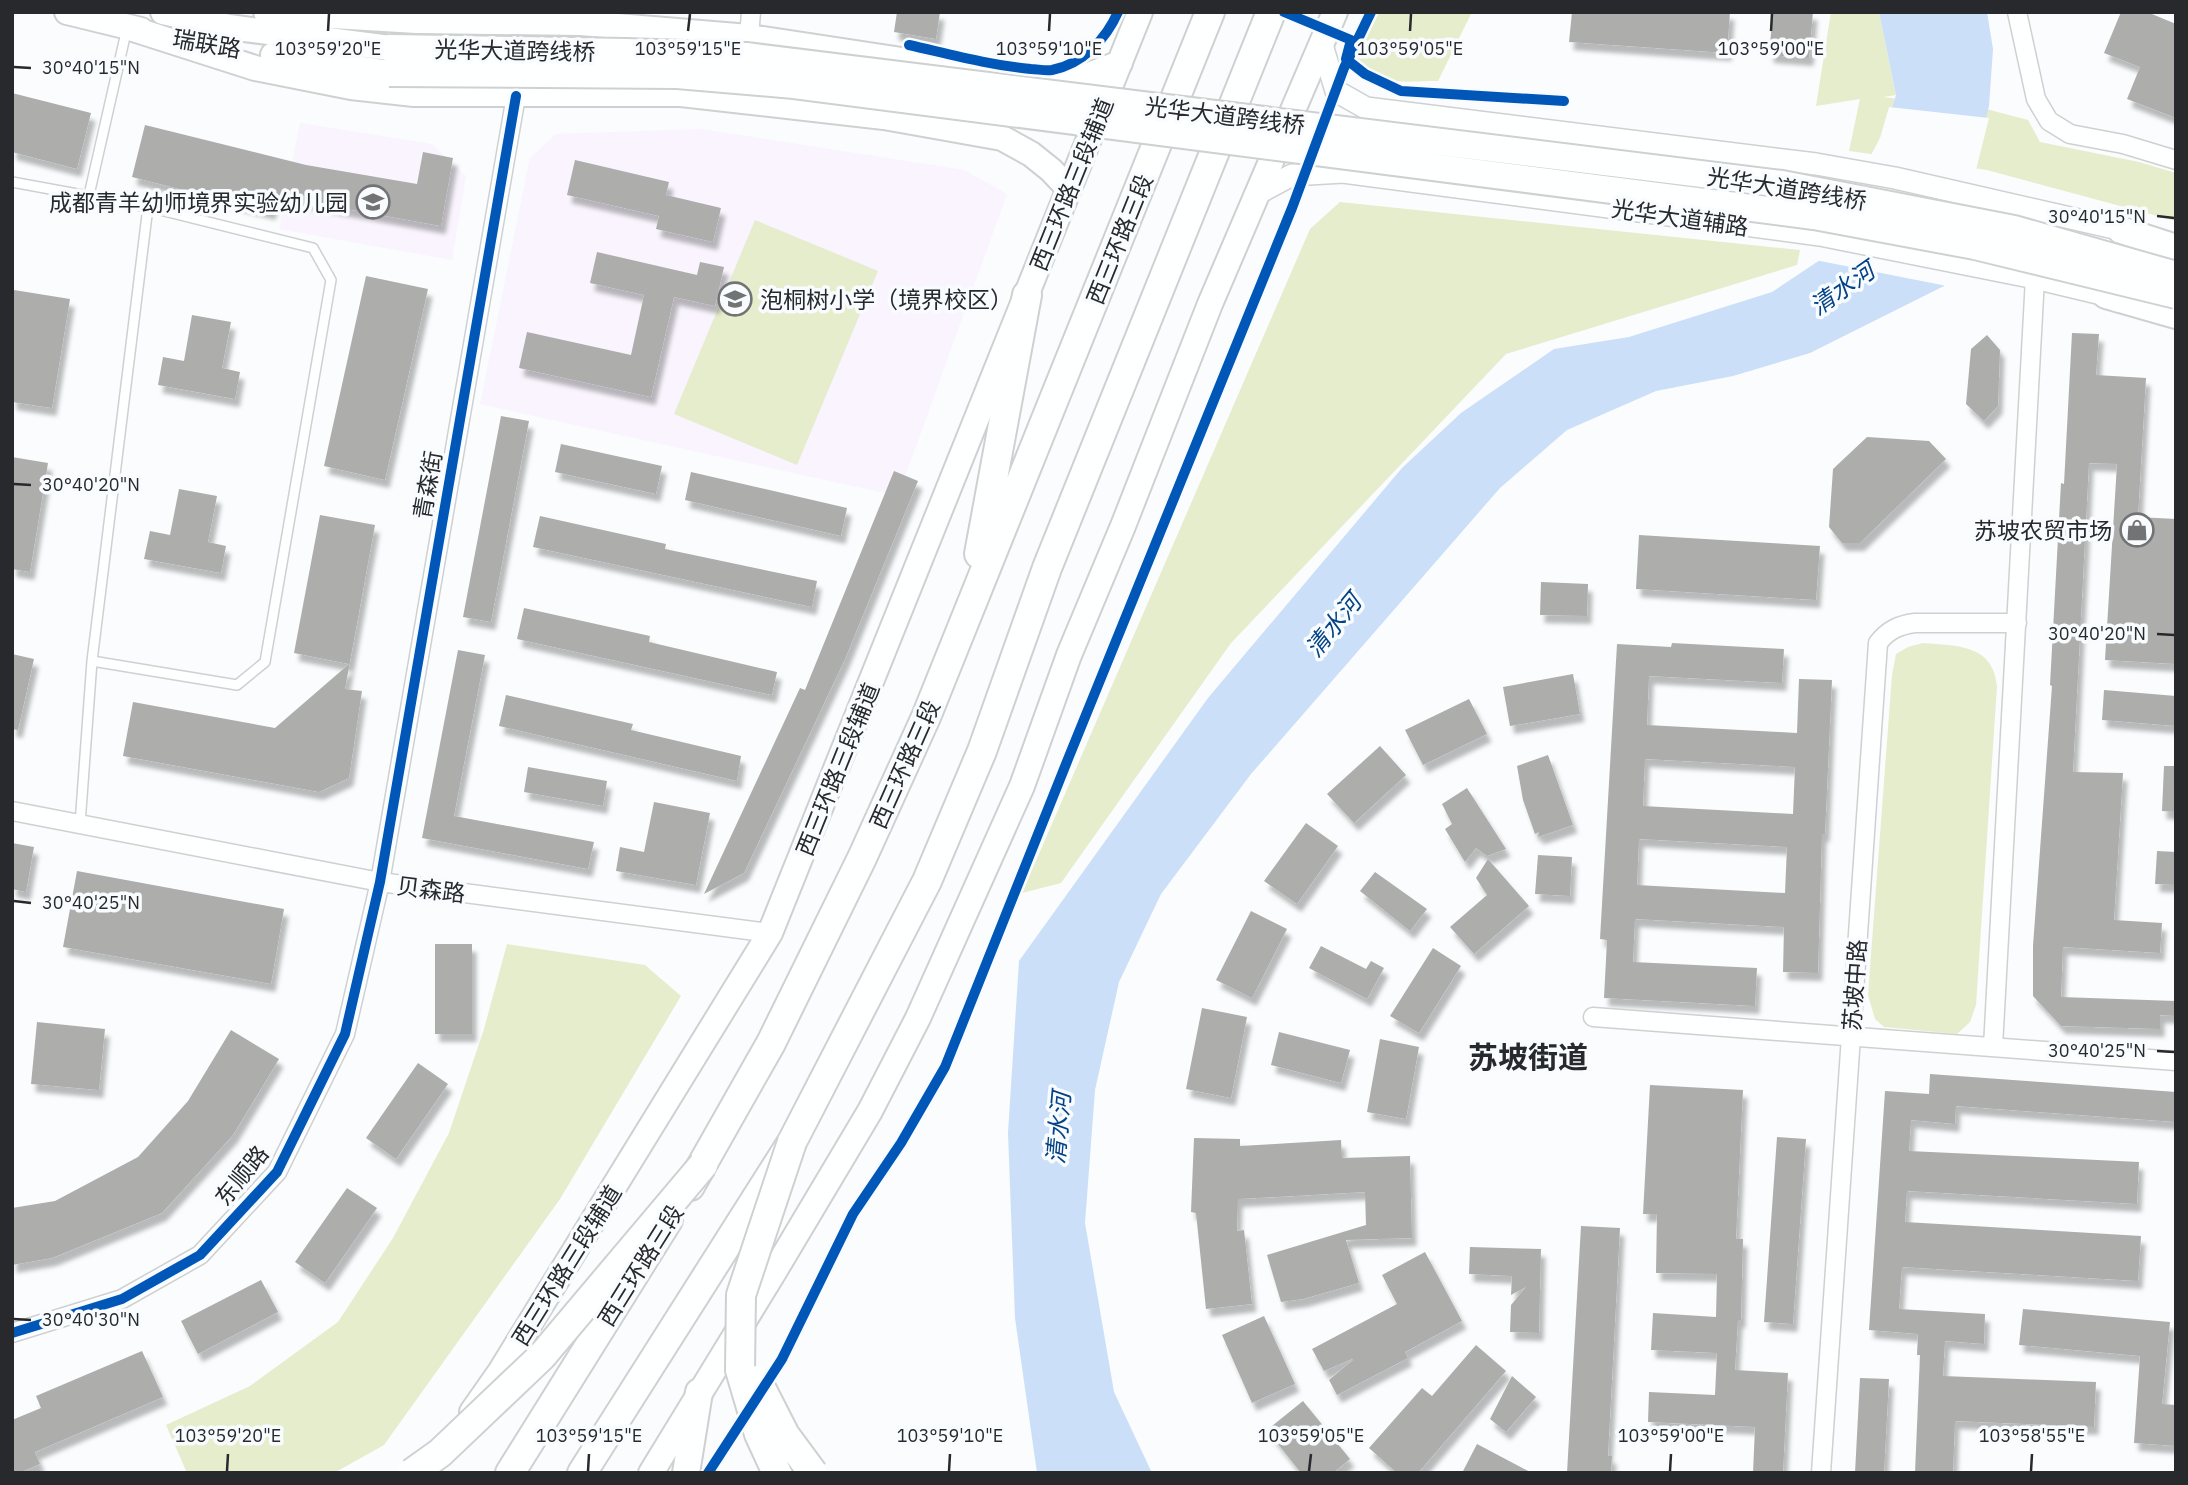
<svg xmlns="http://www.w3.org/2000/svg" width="2188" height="1485" font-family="'IBM Plex Sans','Noto Sans SC',sans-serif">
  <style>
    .education { fill: #f9f4fd }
    .green { fill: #e5edcd }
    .water { fill: #cbdff8 }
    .pier { fill: #fafcfd }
    .building { fill: #adadac; fill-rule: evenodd; filter: url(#shadow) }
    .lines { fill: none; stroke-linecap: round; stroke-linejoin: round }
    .service-casing { stroke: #cfd0d2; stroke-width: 12 }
    .minor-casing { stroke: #cfd0d2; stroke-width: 21 }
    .tertiary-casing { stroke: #cfd0d2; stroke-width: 24 }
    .secondary-casing { stroke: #cfd0d2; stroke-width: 28 }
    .primary-casing { stroke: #cfd0d2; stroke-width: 30 }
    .trunk-casing { stroke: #cfd0d2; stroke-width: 32 }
    .service { stroke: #feffff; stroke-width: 9 }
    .minor { stroke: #feffff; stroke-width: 18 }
    .tertiary { stroke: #feffff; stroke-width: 21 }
    .secondary { stroke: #feffff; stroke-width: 24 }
    .primary { stroke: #feffff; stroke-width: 26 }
    .trunk { stroke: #feffff; stroke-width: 28 }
    .primary-bridge-casing { stroke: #cfd0d2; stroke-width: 30; stroke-linecap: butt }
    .trunk-bridge-casing { stroke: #cfd0d2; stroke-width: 32; stroke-linecap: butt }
    .primary-bridge { stroke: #feffff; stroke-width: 26 }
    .trunk-bridge { stroke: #feffff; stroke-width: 28 }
    .cycleway-casing { stroke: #f9fcfe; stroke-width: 15 }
    .cycleway { stroke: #0057b8; stroke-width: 10 }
    .ticks { fill: none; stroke: #27292c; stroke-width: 2.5 }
    .labels { text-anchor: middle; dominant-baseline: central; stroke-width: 7; stroke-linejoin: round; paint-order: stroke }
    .street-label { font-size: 23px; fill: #27292c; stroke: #f9fcfe }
    .poi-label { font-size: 23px; fill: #27292c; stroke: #f9fcfe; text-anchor: end }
    .water-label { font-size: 24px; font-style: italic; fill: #034285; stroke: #f9fcfe }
    .district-label { font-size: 30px; font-weight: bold; fill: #27292c; stroke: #f9fcfe }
    .ticks-label { font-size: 18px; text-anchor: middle; fill: #27292c; stroke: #f9fcfe; stroke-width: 7; stroke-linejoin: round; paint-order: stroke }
  </style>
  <defs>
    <filter id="shadow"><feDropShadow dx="4.5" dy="8" stdDeviation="2" flood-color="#0004"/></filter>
  </defs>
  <rect width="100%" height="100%" fill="#fafcfd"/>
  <path class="education" d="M300,123L432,144L466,176L452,260L279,229Z
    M701,129L964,170L1007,194L898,496L480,404L530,158L556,134Z"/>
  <path class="green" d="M1368,12H1472L1438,81C1401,81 1367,89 1351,48Z
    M1831,12H1879L1896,95L1883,97L1990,110L2028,120L2040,142L2139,162L2176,173V221L1987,170L1849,151L1860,99L1816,106Z
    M1340,202L1800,250L1797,265L1506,354L1231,643L1061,883L1022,893L1310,229Z
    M755,220L878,271L797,465L674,414Z
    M1923,643C1957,646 1993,644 1997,686L1976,1005L1970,1022L1957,1034L1884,1027L1875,1019L1868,995L1892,675L1896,654L1908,647Z
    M507,944L645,965L681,996L560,1199L384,1445L334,1473H187L166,1425L250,1386L338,1322L393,1238L449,1133L484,1029Z"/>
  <path class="water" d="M1879,12H1987L1993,49L1989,106L1944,286L1810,353L1733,376L1656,391L1567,430L1500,488L1251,774L1161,894L1119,982L1095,1090L1085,1223L1114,1392L1152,1473H1037L1015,1318L1008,1133L1019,961L1208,698L1402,468L1461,413L1554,349L1629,337L1772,292L1820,260L1883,139L1896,95Z"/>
  <path class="pier" d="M1889,107L1989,118L1947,286L1815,260L1880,138Z"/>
  <path class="building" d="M897,12H940L936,39L894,32Z
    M1572,12H1730L1727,53L1569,42Z
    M1773,12H1813L1809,58L1769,55Z
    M2121,12H2147L2176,24V118L2127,99L2140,67L2104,53Z
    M12,93L91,113L77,169L12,152Z
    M145,125L306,165L417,184L423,152L453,158L441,226L275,196L271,212L132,177Z
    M575,160L669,182L666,195L721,208L713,242L656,229L659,216L567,195Z
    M597,252L697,275L700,262L724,267L715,306L674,297L651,397L519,368L527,332L631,355L644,295L590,283Z
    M366,276L428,289L385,480L324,466Z
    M14,290L70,299L52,408L12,402V304Z
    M192,315L231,322L222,368L240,372L235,399L158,385L163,357L184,361Z
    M2072,333L2099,334L2096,375L2146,378L2138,517L2176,519V664L2105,660L2117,464L2089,463L2073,772L2123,773L2114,920L2162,923L2160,953L2063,947L2061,997L2176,1001V1016L2160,1015V1029L2061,1026L2033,996V946L2052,686L2050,685L2061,483L2064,484Z
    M1987,335L2000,350L1998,406L1984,421L1966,404L1971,349Z
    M501,416L529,421L491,622L463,617Z
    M1867,437L1929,441L1946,459L1860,543H1842L1829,527L1833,469Z
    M561,444L662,466L656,494L555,472Z
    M12,457L48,463L30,572L12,569Z
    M894,471L918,481L845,659L744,873L704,894L800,688L805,690Z
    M691,472L847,508L841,536L685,500Z
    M179,489L217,496L208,542L226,546L221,573L144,559L150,531L170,535Z
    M320,515L375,525L345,689L362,691L349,778L319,792L123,756L133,702L275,728L349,664L294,653Z
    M540,516L666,544L665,549L817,581L812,607L533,547Z
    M1639,535L1820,546L1816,600L1636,589Z
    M1541,582L1588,584L1587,616L1540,615Z
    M524,608L650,636L649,642L777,672L772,695L517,639Z
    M1672,643L1784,649L1782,683L1649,676L1647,725L1797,733L1799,679L1832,680L1825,834H1822L1818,973L1783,972L1784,927L1635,919L1633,962L1757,968L1755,1006L1604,998L1607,940L1600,939L1617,644L1671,647ZM1645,759L1795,767L1793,814L1643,806ZM1639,839L1787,847L1785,893L1637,885Z
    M458,650L485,655L454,816L594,842L588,869L422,838Z
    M12,654L34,659L18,730L12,729Z
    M1573,674L1580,714L1510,726L1503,687Z
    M2104,690L2176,696V726L2102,720Z
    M506,695L633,724L631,730L741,756L737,781L499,726Z
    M1469,699L1487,734L1423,765L1405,730Z
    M1380,746L1406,775L1354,823L1327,794Z
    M1548,755L1573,825L1538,837L1539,832L1535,834L1523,800L1517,766Z
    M2164,766H2176V812L2162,811Z
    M528,767L607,781L603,806L524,792Z
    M1467,788L1506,849L1487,856L1476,848L1465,862L1445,829L1452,824L1442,804Z
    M654,802L710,813L696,885L616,871L620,847L644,852Z
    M1306,823L1338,846L1297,904L1264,881Z
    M12,843L34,847L26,892L12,889Z
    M2157,851L2176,852V885L2155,884Z
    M1538,855L1572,857L1570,896L1535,894Z
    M1488,859L1529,906L1474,954L1450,927L1487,895L1476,878Z
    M77,871L284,909L271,984L63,947Z
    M1375,872L1427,909L1410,931L1360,891Z
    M1251,911L1287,929L1252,998L1216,980Z
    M435,944H472V1034H435Z
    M1321,946L1366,969L1371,961L1384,968L1367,999L1309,968Z
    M1433,948L1461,966L1419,1033L1390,1016Z
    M1202,1008L1247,1017L1231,1098L1186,1089Z
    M37,1022L105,1029L99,1090L31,1084Z
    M231,1030L279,1059L233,1135L162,1213L52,1258L12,1265V1208L55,1201L138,1157L188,1101Z
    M1279,1032L1350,1050L1341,1083L1271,1065Z
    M1380,1039L1419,1047L1406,1119L1367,1112Z
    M418,1063L448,1084L396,1159L366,1138Z
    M1930,1074L2176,1092V1122L1956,1106L1955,1124L1911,1120L1909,1151L2139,1162L2137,1204L1907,1191L1905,1222L2141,1236L2138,1281L1902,1267L1899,1309L1985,1314L1984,1344L1945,1341L1943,1376L2096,1382L2094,1427L1955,1421L1953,1473H1915L1920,1355H1917L1918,1334L1869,1330L1885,1091L1929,1094Z
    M1650,1085L1743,1090L1736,1239H1743L1741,1320H1738L1735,1370L1788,1373L1783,1473H1753L1755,1427L1648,1422L1649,1392L1715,1395L1717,1353L1651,1350L1653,1313L1716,1317L1717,1274L1656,1273L1657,1214H1643Z
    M1777,1137L1806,1139L1793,1324L1764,1322Z
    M1194,1138L1240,1139V1146L1341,1140L1342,1158L1410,1156L1412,1238L1346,1240L1359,1283L1303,1299L1281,1302L1267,1255L1366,1225L1365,1192L1238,1199L1237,1231L1244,1230L1252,1304L1206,1309L1196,1213L1191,1212Z
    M347,1188L377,1208L325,1283L295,1262Z
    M1581,1226L1620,1228L1608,1456H1612L1611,1473H1567Z
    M1470,1247L1541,1249L1539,1333L1510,1332L1511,1305L1526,1287L1511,1295L1512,1276L1469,1274Z
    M1425,1252L1462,1321L1405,1352L1408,1358L1337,1395L1329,1380L1353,1360L1352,1359L1324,1371L1312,1349L1397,1304L1382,1275Z
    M261,1280L278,1312L198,1354L181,1321Z
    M2023,1309L2170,1322L2162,1404L2176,1405V1446L2134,1443L2140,1356L2019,1345Z
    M1264,1316L1295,1384L1252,1403L1222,1335Z
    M1476,1345L1506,1371L1418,1473H1397L1369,1448L1422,1388L1432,1396Z
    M142,1351L163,1397L35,1452L40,1464L19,1473H12V1420L41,1408L36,1396Z
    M1512,1376L1536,1397L1506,1432L1490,1419Z
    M1860,1378L1889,1379L1884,1473H1855Z
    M1303,1401L1350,1459L1333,1473H1301L1267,1430Z
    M1477,1444L1532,1473H1462Z"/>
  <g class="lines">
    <defs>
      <path id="service" d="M12,182L148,207L313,248L331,280L265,662L237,685L92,661
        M89,195L127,28
        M80,824L92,661L148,207"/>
      <path id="minor" d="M2017,12L2036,99L2049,121L2070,134L2123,144L2176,160
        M749,37L751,12
        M12,811L380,882L770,933
        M1593,1017L2176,1061
        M1993,1047L2035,278
        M12,1333L122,1299L200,1255L277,1172L345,1034L380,882L516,96
        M1821,1473L1878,643C1888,630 1899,625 1915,623H2017"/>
      <path id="tertiary" d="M1322,45L1336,91L1366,108L1816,164L1895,178L2136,233
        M1255,195L1292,175L1343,172L1820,235L2035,278L2106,295L2118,301"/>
      <path id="secondary" d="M67,12L141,30
        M163,12L229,27L390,48
        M266,12L417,21L581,23L749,37L994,74
        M127,27L255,68L351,87L414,94H681L884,117L1002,138L1031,154L1051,170L1069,189
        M273,55L389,73
        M1030,79L1071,82L1120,63
        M472,1412L500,1372L770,933L1140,12
        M651,1473L774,1272L870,1111L918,1018L1022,786L1069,655L1123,526L1210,304L1335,12"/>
      <path id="primary" d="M2121,230L2176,248
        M2106,295L2176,315
        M686,1473L699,1392"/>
      <path id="trunk" d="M979,554L1027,295
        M690,1186L771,1043L862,858L926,717L1210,12
        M510,1473L668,1220
        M582,1473L792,1142L927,881L982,751L1047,568L1271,12"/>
    </defs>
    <use href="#service" class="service-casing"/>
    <use href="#minor" class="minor-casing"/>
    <use href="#tertiary" class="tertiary-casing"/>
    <use href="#secondary" class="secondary-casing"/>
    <use href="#primary" class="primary-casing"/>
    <use href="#trunk" class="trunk-casing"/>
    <use href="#service" class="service"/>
    <use href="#minor" class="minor"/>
    <use href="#tertiary" class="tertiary"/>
    <use href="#secondary" class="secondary"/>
    <use href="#primary" class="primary"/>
    <use href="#trunk" class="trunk"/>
    <defs>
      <path id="primary-bridge" d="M390,48L626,52L746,56L1782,184L2014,229L2176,275
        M389,73L677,75L794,85L1814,216L1975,246L2176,295"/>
      <path id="trunk-bridge" d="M757,1380L785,1435L813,1473
        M412,1473L440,1453L542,1356L703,1165
        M777,1473L759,1434L740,1370L741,1295L792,1142"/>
    </defs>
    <use href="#primary-bridge" class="primary-bridge-casing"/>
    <use href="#trunk-bridge" class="trunk-bridge-casing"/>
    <use href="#primary-bridge" class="primary-bridge"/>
    <use href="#trunk-bridge" class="trunk-bridge"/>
    <defs>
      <path id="cycleway" d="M1284,12L1351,40L1346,59L1365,74L1401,91L1564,101
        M909,45C949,54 989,65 1031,69C1037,69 1045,71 1052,70C1083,64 1106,39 1118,12
        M12,1333L122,1299L200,1255L277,1172L345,1034L380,882L516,96
        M708,1473L782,1359L853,1214L901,1143L945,1067L1068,759L1292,208L1344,68L1371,12"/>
    </defs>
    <use href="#cycleway" class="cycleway-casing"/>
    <use href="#cycleway" class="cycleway"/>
  </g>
  <path class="ticks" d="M328,31L329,14M688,31L690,14M1049,31L1050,14M1410,31L1411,14M1771,31L1772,14M14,67L31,68M2157,216L2174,218M14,484L31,485M2157,634L2174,635M14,901L31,903M2157,1051L2174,1052M14,1319L31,1320M227,1471L228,1454M588,1471L589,1454M949,1471L950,1454M1309,1471L1311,1454M1670,1471L1671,1454M2031,1471L2032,1454"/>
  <defs>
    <symbol id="school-ring" viewBox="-11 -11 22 22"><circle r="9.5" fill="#f9fcfe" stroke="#717375" stroke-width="1.5"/><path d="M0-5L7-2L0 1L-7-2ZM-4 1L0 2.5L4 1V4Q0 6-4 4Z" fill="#717375"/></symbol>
    <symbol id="shop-ring" viewBox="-11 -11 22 22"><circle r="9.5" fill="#f9fcfe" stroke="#717375" stroke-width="1.5"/><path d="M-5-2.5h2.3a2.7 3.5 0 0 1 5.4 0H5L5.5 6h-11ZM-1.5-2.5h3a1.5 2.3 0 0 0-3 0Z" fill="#717375"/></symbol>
  </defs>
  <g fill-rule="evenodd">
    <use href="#school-ring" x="354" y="183" width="38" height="38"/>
    <use href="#school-ring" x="716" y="280" width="38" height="38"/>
    <use href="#shop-ring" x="2118" y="511" width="38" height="38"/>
  </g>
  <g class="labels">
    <g class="street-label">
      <text transform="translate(207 43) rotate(10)">瑞联路</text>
      <text transform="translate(515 50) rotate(1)">光华大道跨线桥</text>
      <text transform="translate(1225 115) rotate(7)">光华大道跨线桥</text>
      <text transform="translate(1071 184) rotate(-68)">西三环路三段辅道</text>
      <text transform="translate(1787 188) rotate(9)">光华大道跨线桥</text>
      <text transform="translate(1680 217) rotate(8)">光华大道辅路</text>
      <text transform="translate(1119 239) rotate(-68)">西三环路三段</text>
      <text transform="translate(427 485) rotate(-80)">青森街</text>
      <text transform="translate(904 764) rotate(-66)">西三环路三段</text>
      <text transform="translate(837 769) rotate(-68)">西三环路三段辅道</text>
      <text transform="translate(431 889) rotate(7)">贝森路</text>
      <text transform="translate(1854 985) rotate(-86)">苏坡中路</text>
      <text transform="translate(241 1175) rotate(-51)">东顺路</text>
      <text transform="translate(566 1265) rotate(-58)">西三环路三段辅道</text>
      <text transform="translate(640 1265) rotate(-58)">西三环路三段</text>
    </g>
    <g class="poi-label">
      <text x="348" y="202">成都青羊幼师境界实验幼儿园</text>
      <text x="760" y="299" text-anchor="start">泡桐树小学（境界校区）</text>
      <text x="2112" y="530">苏坡农贸市场</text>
    </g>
    <g class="water-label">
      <text transform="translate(1842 288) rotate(-35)">清水河</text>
      <text transform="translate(1333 625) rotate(-51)">清水河</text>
      <text transform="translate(1058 1128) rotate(-85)">清水河</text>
    </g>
    <g class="district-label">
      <text x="1528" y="1056">苏坡街道</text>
    </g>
  </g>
  <g class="ticks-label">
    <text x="328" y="55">103°59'20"E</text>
    <text x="688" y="55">103°59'15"E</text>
    <text x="1049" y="55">103°59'10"E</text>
    <text x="1410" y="55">103°59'05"E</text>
    <text x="1771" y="55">103°59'00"E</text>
    <text x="91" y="74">30°40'15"N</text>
    <text x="2097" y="223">30°40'15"N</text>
    <text x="91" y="491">30°40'20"N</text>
    <text x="2097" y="640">30°40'20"N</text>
    <text x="91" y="909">30°40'25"N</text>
    <text x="2097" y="1057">30°40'25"N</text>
    <text x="91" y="1326">30°40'30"N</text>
    <text x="228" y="1442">103°59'20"E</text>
    <text x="589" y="1442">103°59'15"E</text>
    <text x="950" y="1442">103°59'10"E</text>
    <text x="1311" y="1442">103°59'05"E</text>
    <text x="1671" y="1442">103°59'00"E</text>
    <text x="2032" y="1442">103°58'55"E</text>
  </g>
  <rect width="2188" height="1485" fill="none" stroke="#27292c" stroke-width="28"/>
</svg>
